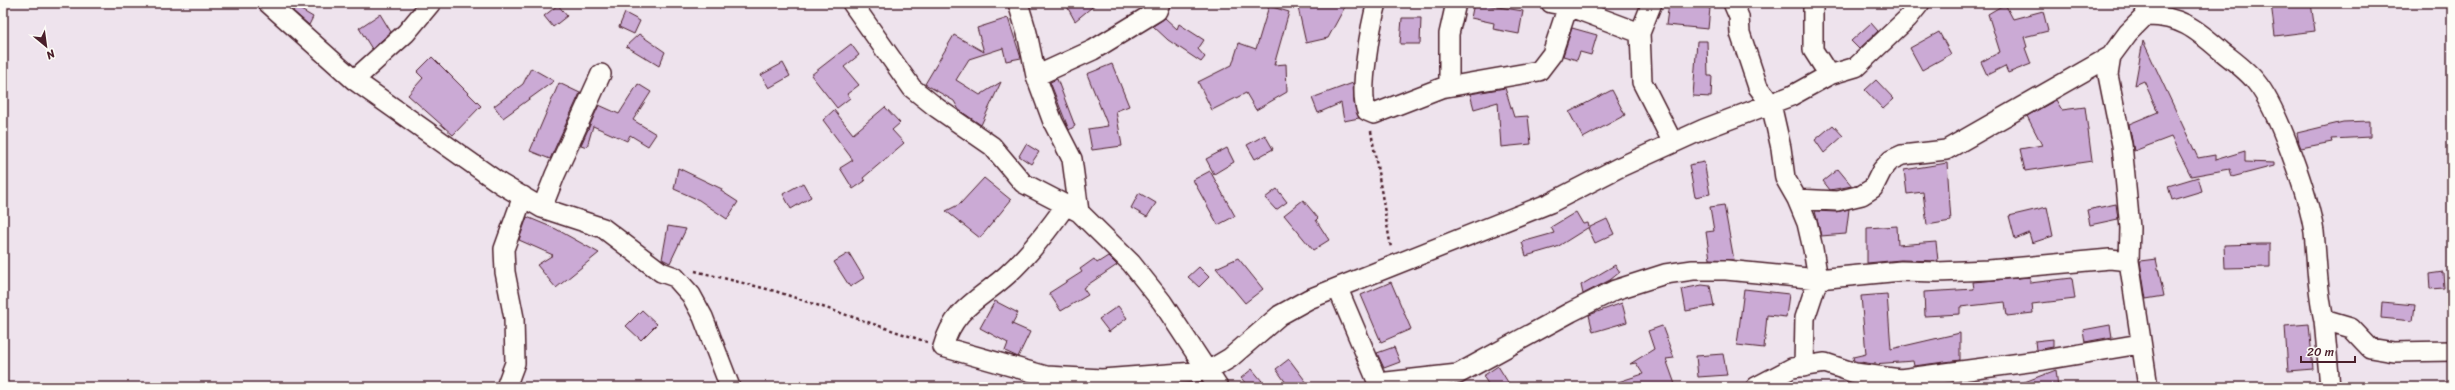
<svg xmlns="http://www.w3.org/2000/svg" width="2455" height="390" font-family="Sriracha,sans-serif">
  <style>
    .building { fill: #cbaad5; stroke: #4a1f2b }
    .lines { fill: none; stroke-linecap: round; stroke-linejoin: round }
    .minor-casing { stroke: #4a1f2b; stroke-width: 22 }
    .path { stroke: #4a1f2b; stroke-width: 2.5; stroke-dasharray: 3 3; stroke-linecap: butt }
    .minor { stroke: #fdfcf7; stroke-width: 19 }
  </style>
  <rect width="100%" height="100%" fill="#eee3ed"/>
  <filter id="ink" filterUnits="userSpaceOnUse"><feTurbulence type="fractalNoise" baseFrequency=".025" numOctaves="2"/><feDisplacementMap in="SourceGraphic" scale="8" xChannelSelector="R" yChannelSelector="G"/><feConvolveMatrix kernelMatrix="1 2 1 2 8 2 1 2 1" color-interpolation-filters="sRGB"/></filter>
  <g filter="url(#ink)">
    <path class="building" d="M1065,3H1097L1075,21Z
      M1297,3H1347L1328,38L1306,43Z
      M1474,3L1523,11L1519,34L1493,29L1494,23L1471,18Z
      M1669,3L1710,8L1708,29L1666,25Z
      M2271,3H2311L2315,31L2275,36Z
      M2005,4L2013,19L2043,11L2048,31L2024,37L2027,47L2025,48L2031,64L2008,73L2005,66L1987,75L1981,62L2000,52L1988,14Z
      M558,5L567,16L553,27L544,16Z
      M1269,6L1289,12L1274,65L1286,64L1287,92L1256,110L1246,93L1212,110L1198,82L1232,65L1239,43L1256,49Z
      M296,7L313,17L309,25L293,11Z
      M625,13L640,21L634,34L619,27Z
      M380,14L391,32L372,49L359,28Z
      M1008,18L1021,58L1006,61L1003,48L969,59L956,80L980,95L1001,82L981,125L959,110L954,101L925,84L954,35L984,52L977,28Z
      M1165,18L1177,29L1179,24L1204,40L1198,49L1205,57L1201,62L1168,40L1153,26Z
      M1402,18H1421L1420,44H1400Z
      M1871,23L1878,31L1859,49L1851,41Z
      M1572,28L1597,35L1591,55L1580,52L1577,60L1563,56Z
      M1939,32L1951,54L1922,70L1910,48Z
      M639,34L665,52L659,66L626,46Z
      M1697,41H1707L1708,76H1712L1711,97L1693,96Z
      M2143,41L2198,158L2215,155V160L2245,151V162L2274,163V166L2232,177L2230,169L2191,176L2171,137L2134,151L2129,124L2158,112L2144,81L2135,85Z
      M851,44L859,55L844,67L859,85L847,94L850,98L837,108L811,75Z
      M432,57L481,106L453,135L408,95L423,78L417,72Z
      M783,63L790,76L769,88L761,75Z
      M1112,64L1129,106L1116,111L1122,146L1092,150L1088,129L1108,126L1087,74Z
      M531,68L554,81L503,118L494,106L523,84Z
      M1057,79L1075,126L1069,130L1050,82Z
      M1876,80L1894,99L1883,109L1865,90Z
      M559,83L580,93L550,159L530,151Z
      M1353,83L1354,103L1359,118L1344,121L1341,103L1318,113L1312,98Z
      M638,84L651,92L633,120L656,134L648,146L630,135L627,141L593,126L587,147L581,145L599,105L619,114Z
      M1505,88L1514,117L1528,116L1531,144L1501,147L1498,102L1474,109L1470,94Z
      M1612,90L1625,115L1583,138L1569,112Z
      M2056,100L2062,110L2085,107L2092,161L2025,171L2020,149L2042,145L2027,116Z
      M885,107L900,123L892,130L904,143L863,178L865,181L853,189L840,168L853,160L823,120L834,110L853,134Z
      M2370,121V137L2331,139L2332,142L2301,148L2299,143L2297,133L2343,122Z
      M1833,125L1843,136L1824,153L1815,140Z
      M1265,135L1273,149L1255,159L1247,145Z
      M1026,144L1039,152L1031,164L1019,156Z
      M1227,148L1234,162L1214,174L1206,159Z
      M1704,162L1710,194L1695,197L1689,165Z
      M1947,163L1951,221L1927,225L1923,192L1907,194L1904,170Z
      M678,168L722,189L721,191L738,202L727,219L699,200L674,189Z
      M1838,169L1852,186L1830,190L1823,181Z
      M1210,171L1235,216L1218,225L1193,180Z
      M2198,177L2202,191L2172,200L2168,186Z
      M984,178L1011,200L980,238L946,211L960,204Z
      M803,183L811,197L791,209L783,194Z
      M1277,189L1287,202L1276,210L1265,198Z
      M1139,193L1156,203L1147,217L1131,208Z
      M1303,200L1318,218L1316,220L1329,240L1313,250L1284,215Z
      M2116,204L2118,219L2090,225L2087,210Z
      M1724,205L1734,260L1710,259L1706,232L1714,231L1710,207Z
      M2047,207L2053,236L2032,243L2029,233L2015,239L2009,216Z
      M1849,209L1846,234L1821,236L1815,211L1836,212Z
      M1576,212L1583,224L1588,223L1589,227L1557,247L1526,256L1522,242L1554,233L1551,227Z
      M527,217L556,229L599,253L556,288L537,265L553,255L519,240Z
      M1607,219L1614,234L1595,243L1588,228Z
      M668,226L686,229L670,263L662,259Z
      M1897,226L1898,245L1936,242L1938,261L1901,260L1867,263V228Z
      M2261,244H2270V267L2225,268L2224,245Z
      M849,253L864,278L850,287L834,262Z
      M1108,256L1117,265L1083,288L1088,295L1061,311L1049,293L1082,272L1080,269L1094,259L1097,263Z
      M1238,258L1263,289L1245,303L1216,268Z
      M2156,259L2164,296L2146,299L2140,261Z
      M1615,265L1620,272L1610,280L1583,294L1581,285Z
      M1199,267L1209,277L1199,287L1188,277Z
      M2443,272L2444,288L2430,289L2429,274Z
      M2030,277V283L2072,278L2075,299L2032,304L2033,313L2007,316L2005,302L1960,307V314L1925,316L1924,292L1974,289L1973,282Z
      M1391,282L1411,329L1381,342L1361,295Z
      M1702,285L1710,286L1714,306L1686,311L1682,289Z
      M1744,289L1789,294L1786,317L1767,315L1764,348L1737,345Z
      M1887,294L1891,349L1960,333V360L1914,366L1913,361L1873,364L1854,361L1853,357L1866,354L1861,296Z
      M995,301L1018,313L1012,324L1030,332L1018,357L1005,351L1008,343L980,328Z
      M2382,302L2415,305L2413,321L2381,318Z
      M1622,303L1627,322L1593,332L1589,315Z
      M1118,306L1127,318L1109,332L1099,319Z
      M642,310L657,324L641,340L626,326Z
      M2309,324L2313,369L2288,371L2285,326Z
      M2110,325L2112,337L2085,342L2083,330Z
      M1662,326L1674,358L1666,359L1676,387H1612V384L1643,374L1636,363L1630,364L1654,349L1648,331Z
      M2053,339V347L2036,350L2035,341Z
      M1394,347L1400,362L1384,368L1377,353Z
      M1723,354L1727,375L1698,377L1696,356Z
      M1289,359L1310,387H1289L1276,369Z
      M1498,366L1511,387H1490L1483,376Z
      M1252,369L1262,381L1254,387H1249L1241,378Z
      M2056,370L2058,387H2014V386Z"/>
    <g class="lines">
      <defs>
        <path id="minor" d="M268,3L354,80L501,184L542,208L603,228L661,272L675,277L691,295L703,317L730,387
          M852,3L912,88L937,108L992,146L1023,183L1079,212L1131,263L1162,302L1218,387
          M1018,3L1027,33L1036,76L1053,122L1072,159L1079,212
          M1377,3C1371,23 1358,94 1367,111L1374,114L1441,88L1539,71L1552,54L1568,6
          M1551,3L1568,6L1640,33
          M1652,3L1640,33L1642,82L1673,143
          M1733,3L1739,17L1740,33L1758,87L1771,104L1781,148L1785,178L1797,199L1807,223L1813,249L1818,279L1805,318L1804,367
          M1813,3V50L1829,75
          M2147,3L2145,16L2128,33L2111,56L2108,75L2122,145L2130,228L2129,261L2148,387
          M2145,16C2179,15 2196,29 2220,50C2232,60 2247,70 2256,82C2278,108 2309,198 2314,232C2317,262 2317,290 2324,320L2351,328L2370,348L2394,352L2452,351
          M1036,76L1093,50L1157,11L1160,3
          M354,80L406,33L431,3
          M1449,86V34L1456,3
          M1797,199L1837,201L1862,195L1873,188L1882,170L1891,160L1902,155L1946,150L2111,56
          M1066,205C1049,229 1029,255 1007,275C979,300 954,308 943,347L1046,376L1102,379L1208,371L1230,358L1280,315L1309,299L1550,203L1618,168L1704,129L1791,96L1829,75L1856,67L1908,18L1920,3
          M542,208L555,175L601,74
          M1338,289L1378,383L1458,374L1571,312L1615,290L1665,274L1693,270H1726L1818,279L1901,271L1937,272L1989,270L2110,259L2129,261
          M2324,320L2330,387
          M506,387L515,363L514,318L505,272L504,249L523,196
          M1756,387L1792,368L1825,363L1855,373L1900,379L2044,360L2140,344"/>
      </defs>
      <use href="#minor" class="minor-casing"/>
      <path class="path" d="M1371,131L1391,248
        M695,271L775,291L927,342"/>
      <use href="#minor" class="minor"/>
    </g>
  </g>
  <rect width="2455" height="390" fill="none" stroke="#fdfcf7" stroke-width="16"/>
  <rect x="8" y="8" width="2439" height="374" fill="none" stroke="#4a1f2b" stroke-width="1.5" filter="url(#ink)"/>
  <g transform="translate(46 46) rotate(151)" stroke="#fdfcf7" stroke-width="3" paint-order="stroke">
  <path d="M0-3L7 15L0 10L-7 15Z" fill="#4a1f2b"/>
  <text y="-6" font-size="11" font-weight="bold" text-anchor="middle" fill="#4a1f2b">N</text>
  </g>
  <path d="M2301 356v6h54v-6" fill="none" stroke="#4a1f2b" stroke-width="2"/>
  <text x="2307" y="356" font-size="12" fill="#4a1f2b" stroke="#fdfcf7" stroke-width="3" paint-order="stroke">20 m</text>
</svg>
